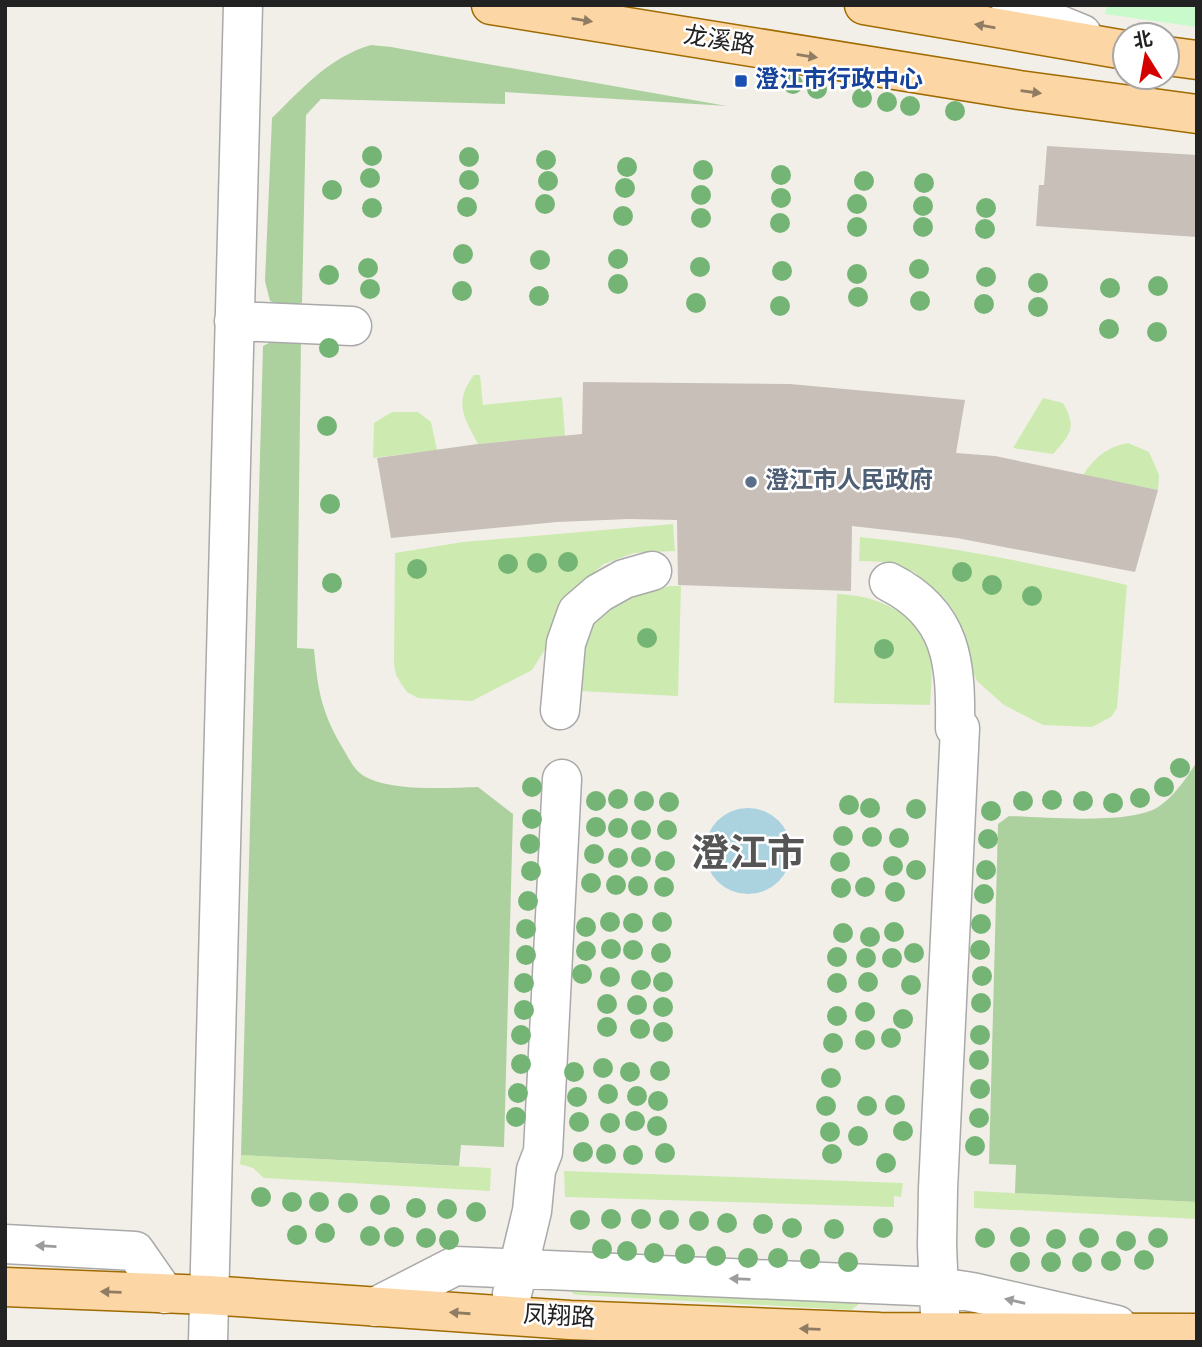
<svg xmlns="http://www.w3.org/2000/svg" width="1202" height="1347" font-family="Overpass,'Noto Sans SC',sans-serif">
  <style>
    .grass { fill: #cdebb0 }
    .forest { fill: #add19e }
    .park { fill: #c8facc }
    .water { fill: #aad3df }
    .building { fill: #c7bfb8 }
    .lines { fill: none; stroke-linecap: round; stroke-linejoin: round }
    .minor-casing { stroke: #a9a9a9; stroke-width: 41 }
    .major-casing { stroke: #a06b00; stroke-width: 41 }
    .minor { stroke: #fff; stroke-width: 38 }
    .major { stroke: #fcd6a4; stroke-width: 38 }
    .tree { fill: #74b475 }
    .oneway { fill: #8f7c63 }
    .oneway2 { fill: #9c9c9c }
    .transit-dot { fill: #1a4fb4; stroke: #fff; stroke-width: 2.5 }
    .service-dot { fill: #5c6f8a; stroke: #fff; stroke-width: 2.5 }
    .labels { text-anchor: middle; dominant-baseline: central; stroke-width: 5; stroke-linejoin: round; paint-order: stroke }
    .street-label { font-size: 24px; fill: #222; stroke: #fff }
    .transit-label { font-size: 24px; font-weight: bold; fill: #164399; stroke: #fff; text-anchor: start }
    .service-label { font-size: 24px; font-weight: bold; fill: #4e5e75; stroke: #fff; text-anchor: start }
    .town-label { font-size: 38px; font-weight: bold; fill: #555; stroke: #fff }
  </style>
  <rect width="100%" height="100%" fill="#f2efe9"/>
  <path class="grass" d="M474,375H480L483,405L562,397L565,436L478,444C464,417 453,403 474,375Z
    M1043,398L1063,403C1077,428 1071,434 1053,454L1013,448Z
    M392,412H418L431,422L437,450L373,458L374,423Z
    M1128,443L1149,452L1159,475L1158,490L1083,475C1095,457 1107,447 1128,443Z
    M673,524L675,551L634,553L604,564L568,595L551,640L532,670L472,701L418,698L407,692L402,685L396,675L394,664L395,553L463,542Z
    M860,537C951,546 1038,564 1127,585L1117,708L1111,717L1092,727L1043,725L1004,705L977,681L969,665L965,643L955,613L943,597L914,572L888,562L859,561Z
    M670,586H681L678,696L580,691C582,674 582,656 586,640C595,603 637,592 670,586Z
    M837,594C876,595 916,612 928,650C934,667 931,687 930,705L834,703Z
    M241,1155L491,1168L490,1191L264,1178L253,1168L240,1164Z
    M564,1171L903,1183L901,1197L894,1196V1207L565,1197Z
    M974,1191L1197,1202V1219L974,1208Z
    M571,1290L858,1301V1305L851,1310L579,1295L573,1294Z"/>
  <path class="forest" d="M371,45L391,47L727,106L505,92V104L321,99L306,115L302,303L289,307L270,301L265,281L272,118C304,87 328,58 371,45Z
    M275,340H301L297,648L314,649C318,693 322,714 345,752C351,763 357,774 370,779C396,791 449,788 478,787L513,814L504,1147L461,1145L459,1166L241,1155L263,346Z
    M1197,762V1202L1015,1193L1016,1165L989,1164L998,824L1009,816C1044,817 1130,825 1158,807C1174,797 1186,778 1197,762Z"/>
  <path class="park" d="M1107,5H1197V27L1105,14Z"/>
  <path class="water" d="M705 851a43 43 0 1 1 86 0a43 43 0 1 1-86 0Z"/>
  <path class="building" d="M1047,146L1197,155V237L1036,226L1039,185H1044Z
    M583,382L790,384L965,400L956,453L995,456L1158,490L1135,572L957,538L852,526L851,591L678,585L677,520L629,519L557,522L391,538L377,458L478,444L582,434Z"/>
  <g class="lines">
    <defs>
      <path id="minor" d="M1011,5L1082,34
        M234,321L352,326
        M889,582C953,614 956,663 955,728
        M560,710L566,643L577,612L599,593L624,579L652,571
        M5,1244L135,1251L165,1294
        M512,1294L532,1211L536,1170L543,1152L562,779
        M375,1307L455,1266L939,1287L972,1292L1117,1325
        M940,1313L937,1246L938,1189L960,728
        M208,1342L243,5"/>
      <path id="major" d="M491,5L1019,90L1197,114
        M864,5L1125,50
        M1167,56L1197,60
        M5,1287L208,1295L570,1320L880,1332L1197,1333"/>
    </defs>
    <use href="#minor" class="minor-casing"/>
    <use href="#major" class="major-casing"/>
    <use href="#minor" class="minor"/>
    <use href="#major" class="major"/>
  </g>
  <g class="tree">
    <circle cx="793" cy="84" r="10"/>
    <circle cx="817" cy="89" r="10"/>
    <circle cx="862" cy="98" r="10"/>
    <circle cx="887" cy="102" r="10"/>
    <circle cx="910" cy="106" r="10"/>
    <circle cx="955" cy="111" r="10"/>
    <circle cx="372" cy="156" r="10"/>
    <circle cx="469" cy="157" r="10"/>
    <circle cx="546" cy="160" r="10"/>
    <circle cx="627" cy="167" r="10"/>
    <circle cx="703" cy="170" r="10"/>
    <circle cx="781" cy="175" r="10"/>
    <circle cx="370" cy="178" r="10"/>
    <circle cx="469" cy="180" r="10"/>
    <circle cx="548" cy="181" r="10"/>
    <circle cx="864" cy="181" r="10"/>
    <circle cx="924" cy="183" r="10"/>
    <circle cx="625" cy="188" r="10"/>
    <circle cx="332" cy="190" r="10"/>
    <circle cx="701" cy="195" r="10"/>
    <circle cx="781" cy="198" r="10"/>
    <circle cx="545" cy="204" r="10"/>
    <circle cx="857" cy="204" r="10"/>
    <circle cx="923" cy="206" r="10"/>
    <circle cx="467" cy="207" r="10"/>
    <circle cx="372" cy="208" r="10"/>
    <circle cx="986" cy="208" r="10"/>
    <circle cx="623" cy="216" r="10"/>
    <circle cx="701" cy="218" r="10"/>
    <circle cx="780" cy="223" r="10"/>
    <circle cx="857" cy="227" r="10"/>
    <circle cx="923" cy="227" r="10"/>
    <circle cx="985" cy="229" r="10"/>
    <circle cx="463" cy="254" r="10"/>
    <circle cx="618" cy="259" r="10"/>
    <circle cx="540" cy="260" r="10"/>
    <circle cx="700" cy="267" r="10"/>
    <circle cx="368" cy="268" r="10"/>
    <circle cx="919" cy="269" r="10"/>
    <circle cx="782" cy="271" r="10"/>
    <circle cx="857" cy="274" r="10"/>
    <circle cx="329" cy="275" r="10"/>
    <circle cx="986" cy="277" r="10"/>
    <circle cx="1038" cy="283" r="10"/>
    <circle cx="618" cy="284" r="10"/>
    <circle cx="1158" cy="286" r="10"/>
    <circle cx="1110" cy="288" r="10"/>
    <circle cx="370" cy="289" r="10"/>
    <circle cx="462" cy="291" r="10"/>
    <circle cx="539" cy="296" r="10"/>
    <circle cx="858" cy="297" r="10"/>
    <circle cx="920" cy="301" r="10"/>
    <circle cx="696" cy="303" r="10"/>
    <circle cx="984" cy="304" r="10"/>
    <circle cx="780" cy="306" r="10"/>
    <circle cx="1038" cy="307" r="10"/>
    <circle cx="1109" cy="329" r="10"/>
    <circle cx="1157" cy="332" r="10"/>
    <circle cx="329" cy="348" r="10"/>
    <circle cx="327" cy="426" r="10"/>
    <circle cx="330" cy="504" r="10"/>
    <circle cx="568" cy="562" r="10"/>
    <circle cx="537" cy="563" r="10"/>
    <circle cx="508" cy="564" r="10"/>
    <circle cx="417" cy="569" r="10"/>
    <circle cx="962" cy="572" r="10"/>
    <circle cx="332" cy="583" r="10"/>
    <circle cx="992" cy="585" r="10"/>
    <circle cx="1032" cy="596" r="10"/>
    <circle cx="647" cy="638" r="10"/>
    <circle cx="884" cy="649" r="10"/>
    <circle cx="1180" cy="768" r="10"/>
    <circle cx="532" cy="787" r="10"/>
    <circle cx="1164" cy="787" r="10"/>
    <circle cx="1140" cy="798" r="10"/>
    <circle cx="618" cy="799" r="10"/>
    <circle cx="1052" cy="800" r="10"/>
    <circle cx="596" cy="801" r="10"/>
    <circle cx="644" cy="801" r="10"/>
    <circle cx="1023" cy="801" r="10"/>
    <circle cx="1083" cy="801" r="10"/>
    <circle cx="669" cy="802" r="10"/>
    <circle cx="1113" cy="803" r="10"/>
    <circle cx="849" cy="805" r="10"/>
    <circle cx="870" cy="808" r="10"/>
    <circle cx="916" cy="809" r="10"/>
    <circle cx="991" cy="811" r="10"/>
    <circle cx="532" cy="819" r="10"/>
    <circle cx="596" cy="827" r="10"/>
    <circle cx="618" cy="828" r="10"/>
    <circle cx="641" cy="830" r="10"/>
    <circle cx="667" cy="830" r="10"/>
    <circle cx="843" cy="836" r="10"/>
    <circle cx="872" cy="837" r="10"/>
    <circle cx="899" cy="838" r="10"/>
    <circle cx="988" cy="839" r="10"/>
    <circle cx="530" cy="844" r="10"/>
    <circle cx="594" cy="854" r="10"/>
    <circle cx="641" cy="857" r="10"/>
    <circle cx="618" cy="858" r="10"/>
    <circle cx="665" cy="861" r="10"/>
    <circle cx="840" cy="862" r="10"/>
    <circle cx="893" cy="866" r="10"/>
    <circle cx="916" cy="870" r="10"/>
    <circle cx="986" cy="870" r="10"/>
    <circle cx="531" cy="871" r="10"/>
    <circle cx="591" cy="883" r="10"/>
    <circle cx="616" cy="885" r="10"/>
    <circle cx="638" cy="886" r="10"/>
    <circle cx="664" cy="887" r="10"/>
    <circle cx="865" cy="887" r="10"/>
    <circle cx="841" cy="888" r="10"/>
    <circle cx="895" cy="892" r="10"/>
    <circle cx="984" cy="894" r="10"/>
    <circle cx="528" cy="901" r="10"/>
    <circle cx="610" cy="922" r="10"/>
    <circle cx="662" cy="922" r="10"/>
    <circle cx="633" cy="923" r="10"/>
    <circle cx="981" cy="924" r="10"/>
    <circle cx="586" cy="927" r="10"/>
    <circle cx="526" cy="929" r="10"/>
    <circle cx="894" cy="932" r="10"/>
    <circle cx="843" cy="933" r="10"/>
    <circle cx="870" cy="937" r="10"/>
    <circle cx="611" cy="949" r="10"/>
    <circle cx="633" cy="950" r="10"/>
    <circle cx="980" cy="950" r="10"/>
    <circle cx="586" cy="951" r="10"/>
    <circle cx="661" cy="953" r="10"/>
    <circle cx="914" cy="953" r="10"/>
    <circle cx="526" cy="955" r="10"/>
    <circle cx="837" cy="957" r="10"/>
    <circle cx="866" cy="958" r="10"/>
    <circle cx="892" cy="958" r="10"/>
    <circle cx="582" cy="974" r="10"/>
    <circle cx="982" cy="976" r="10"/>
    <circle cx="610" cy="977" r="10"/>
    <circle cx="641" cy="980" r="10"/>
    <circle cx="663" cy="982" r="10"/>
    <circle cx="868" cy="982" r="10"/>
    <circle cx="524" cy="983" r="10"/>
    <circle cx="837" cy="983" r="10"/>
    <circle cx="911" cy="985" r="10"/>
    <circle cx="981" cy="1003" r="10"/>
    <circle cx="607" cy="1004" r="10"/>
    <circle cx="637" cy="1005" r="10"/>
    <circle cx="663" cy="1007" r="10"/>
    <circle cx="524" cy="1010" r="10"/>
    <circle cx="865" cy="1012" r="10"/>
    <circle cx="837" cy="1016" r="10"/>
    <circle cx="903" cy="1019" r="10"/>
    <circle cx="607" cy="1027" r="10"/>
    <circle cx="640" cy="1029" r="10"/>
    <circle cx="663" cy="1032" r="10"/>
    <circle cx="521" cy="1035" r="10"/>
    <circle cx="980" cy="1035" r="10"/>
    <circle cx="891" cy="1038" r="10"/>
    <circle cx="865" cy="1040" r="10"/>
    <circle cx="833" cy="1043" r="10"/>
    <circle cx="979" cy="1060" r="10"/>
    <circle cx="521" cy="1064" r="10"/>
    <circle cx="603" cy="1068" r="10"/>
    <circle cx="660" cy="1071" r="10"/>
    <circle cx="574" cy="1072" r="10"/>
    <circle cx="630" cy="1072" r="10"/>
    <circle cx="831" cy="1078" r="10"/>
    <circle cx="980" cy="1089" r="10"/>
    <circle cx="518" cy="1093" r="10"/>
    <circle cx="608" cy="1094" r="10"/>
    <circle cx="637" cy="1096" r="10"/>
    <circle cx="577" cy="1097" r="10"/>
    <circle cx="658" cy="1101" r="10"/>
    <circle cx="895" cy="1105" r="10"/>
    <circle cx="826" cy="1106" r="10"/>
    <circle cx="867" cy="1106" r="10"/>
    <circle cx="516" cy="1117" r="10"/>
    <circle cx="979" cy="1118" r="10"/>
    <circle cx="635" cy="1121" r="10"/>
    <circle cx="579" cy="1122" r="10"/>
    <circle cx="610" cy="1123" r="10"/>
    <circle cx="657" cy="1126" r="10"/>
    <circle cx="903" cy="1131" r="10"/>
    <circle cx="830" cy="1132" r="10"/>
    <circle cx="858" cy="1136" r="10"/>
    <circle cx="975" cy="1146" r="10"/>
    <circle cx="583" cy="1152" r="10"/>
    <circle cx="665" cy="1153" r="10"/>
    <circle cx="606" cy="1154" r="10"/>
    <circle cx="832" cy="1154" r="10"/>
    <circle cx="633" cy="1155" r="10"/>
    <circle cx="886" cy="1163" r="10"/>
    <circle cx="261" cy="1197" r="10"/>
    <circle cx="292" cy="1202" r="10"/>
    <circle cx="319" cy="1202" r="10"/>
    <circle cx="348" cy="1203" r="10"/>
    <circle cx="380" cy="1205" r="10"/>
    <circle cx="416" cy="1208" r="10"/>
    <circle cx="447" cy="1209" r="10"/>
    <circle cx="476" cy="1212" r="10"/>
    <circle cx="611" cy="1219" r="10"/>
    <circle cx="641" cy="1219" r="10"/>
    <circle cx="580" cy="1220" r="10"/>
    <circle cx="669" cy="1220" r="10"/>
    <circle cx="699" cy="1221" r="10"/>
    <circle cx="727" cy="1223" r="10"/>
    <circle cx="763" cy="1224" r="10"/>
    <circle cx="792" cy="1228" r="10"/>
    <circle cx="883" cy="1228" r="10"/>
    <circle cx="834" cy="1229" r="10"/>
    <circle cx="325" cy="1233" r="10"/>
    <circle cx="297" cy="1235" r="10"/>
    <circle cx="370" cy="1236" r="10"/>
    <circle cx="394" cy="1237" r="10"/>
    <circle cx="1020" cy="1237" r="10"/>
    <circle cx="426" cy="1238" r="10"/>
    <circle cx="985" cy="1238" r="10"/>
    <circle cx="1089" cy="1238" r="10"/>
    <circle cx="1158" cy="1238" r="10"/>
    <circle cx="1056" cy="1239" r="10"/>
    <circle cx="449" cy="1240" r="10"/>
    <circle cx="1126" cy="1241" r="10"/>
    <circle cx="602" cy="1249" r="10"/>
    <circle cx="627" cy="1251" r="10"/>
    <circle cx="654" cy="1253" r="10"/>
    <circle cx="685" cy="1254" r="10"/>
    <circle cx="716" cy="1256" r="10"/>
    <circle cx="748" cy="1258" r="10"/>
    <circle cx="778" cy="1258" r="10"/>
    <circle cx="810" cy="1259" r="10"/>
    <circle cx="1144" cy="1260" r="10"/>
    <circle cx="1111" cy="1261" r="10"/>
    <circle cx="848" cy="1262" r="10"/>
    <circle cx="1020" cy="1262" r="10"/>
    <circle cx="1051" cy="1262" r="10"/>
    <circle cx="1082" cy="1262" r="10"/>
  </g>
  <defs><path id="oneway-solid" d="M-6-.8H1V-3.2L6.5 0L1 3.2V.8H-6Z" transform="scale(1.75)"/></defs>
  <g class="oneway">
    <use href="#oneway-solid" transform="translate(582 20) rotate(9)"/>
    <use href="#oneway-solid" transform="translate(985 26) rotate(-170)"/>
    <use href="#oneway-solid" transform="translate(807 56) rotate(9)"/>
    <use href="#oneway-solid" transform="translate(1031 92) rotate(8)"/>
    <use href="#oneway-solid" transform="translate(111 1292) rotate(-178)"/>
    <use href="#oneway-solid" transform="translate(460 1313) rotate(-176)"/>
    <use href="#oneway-solid" transform="translate(810 1329) rotate(-178)"/>
  </g>
  <g class="oneway2">
    <use href="#oneway-solid" transform="translate(46 1246) rotate(-177)"/>
    <use href="#oneway-solid" transform="translate(740 1279) rotate(-178)"/>
    <use href="#oneway-solid" transform="translate(1015 1301) rotate(-167)"/>
  </g>
  <rect class="transit-dot" x="734" y="74" width="14" height="14" rx="3.5"/>
  <circle class="service-dot" cx="751" cy="482" r="7"/>
  <g class="labels">
    <g class="street-label">
      <text transform="translate(719 42) rotate(9)">龙溪路</text>
      <text transform="translate(559 1318) rotate(3)">凤翔路</text>
    </g>
    <g class="transit-label">
      <text x="755" y="81">澄江市行政中心</text>
    </g>
    <g class="service-label">
      <text x="765" y="482">澄江市人民政府</text>
    </g>
    <g class="town-label">
      <text x="748" y="856">澄江市</text>
    </g>
  </g>
  <rect width="1202" height="1347" fill="none" stroke="#222222" stroke-width="14"/>
  <g transform="translate(1146 56) rotate(349)"><circle r="33" fill="#ffffff" stroke="#a7a7a7" stroke-width="2"/>
  <path d="M0-5L12 26L0 18L-12 26Z" fill="#d40000"/>
  <text y="-10" font-size="19" font-weight="bold" text-anchor="middle" fill="#222222">北</text>
  </g>
</svg>
